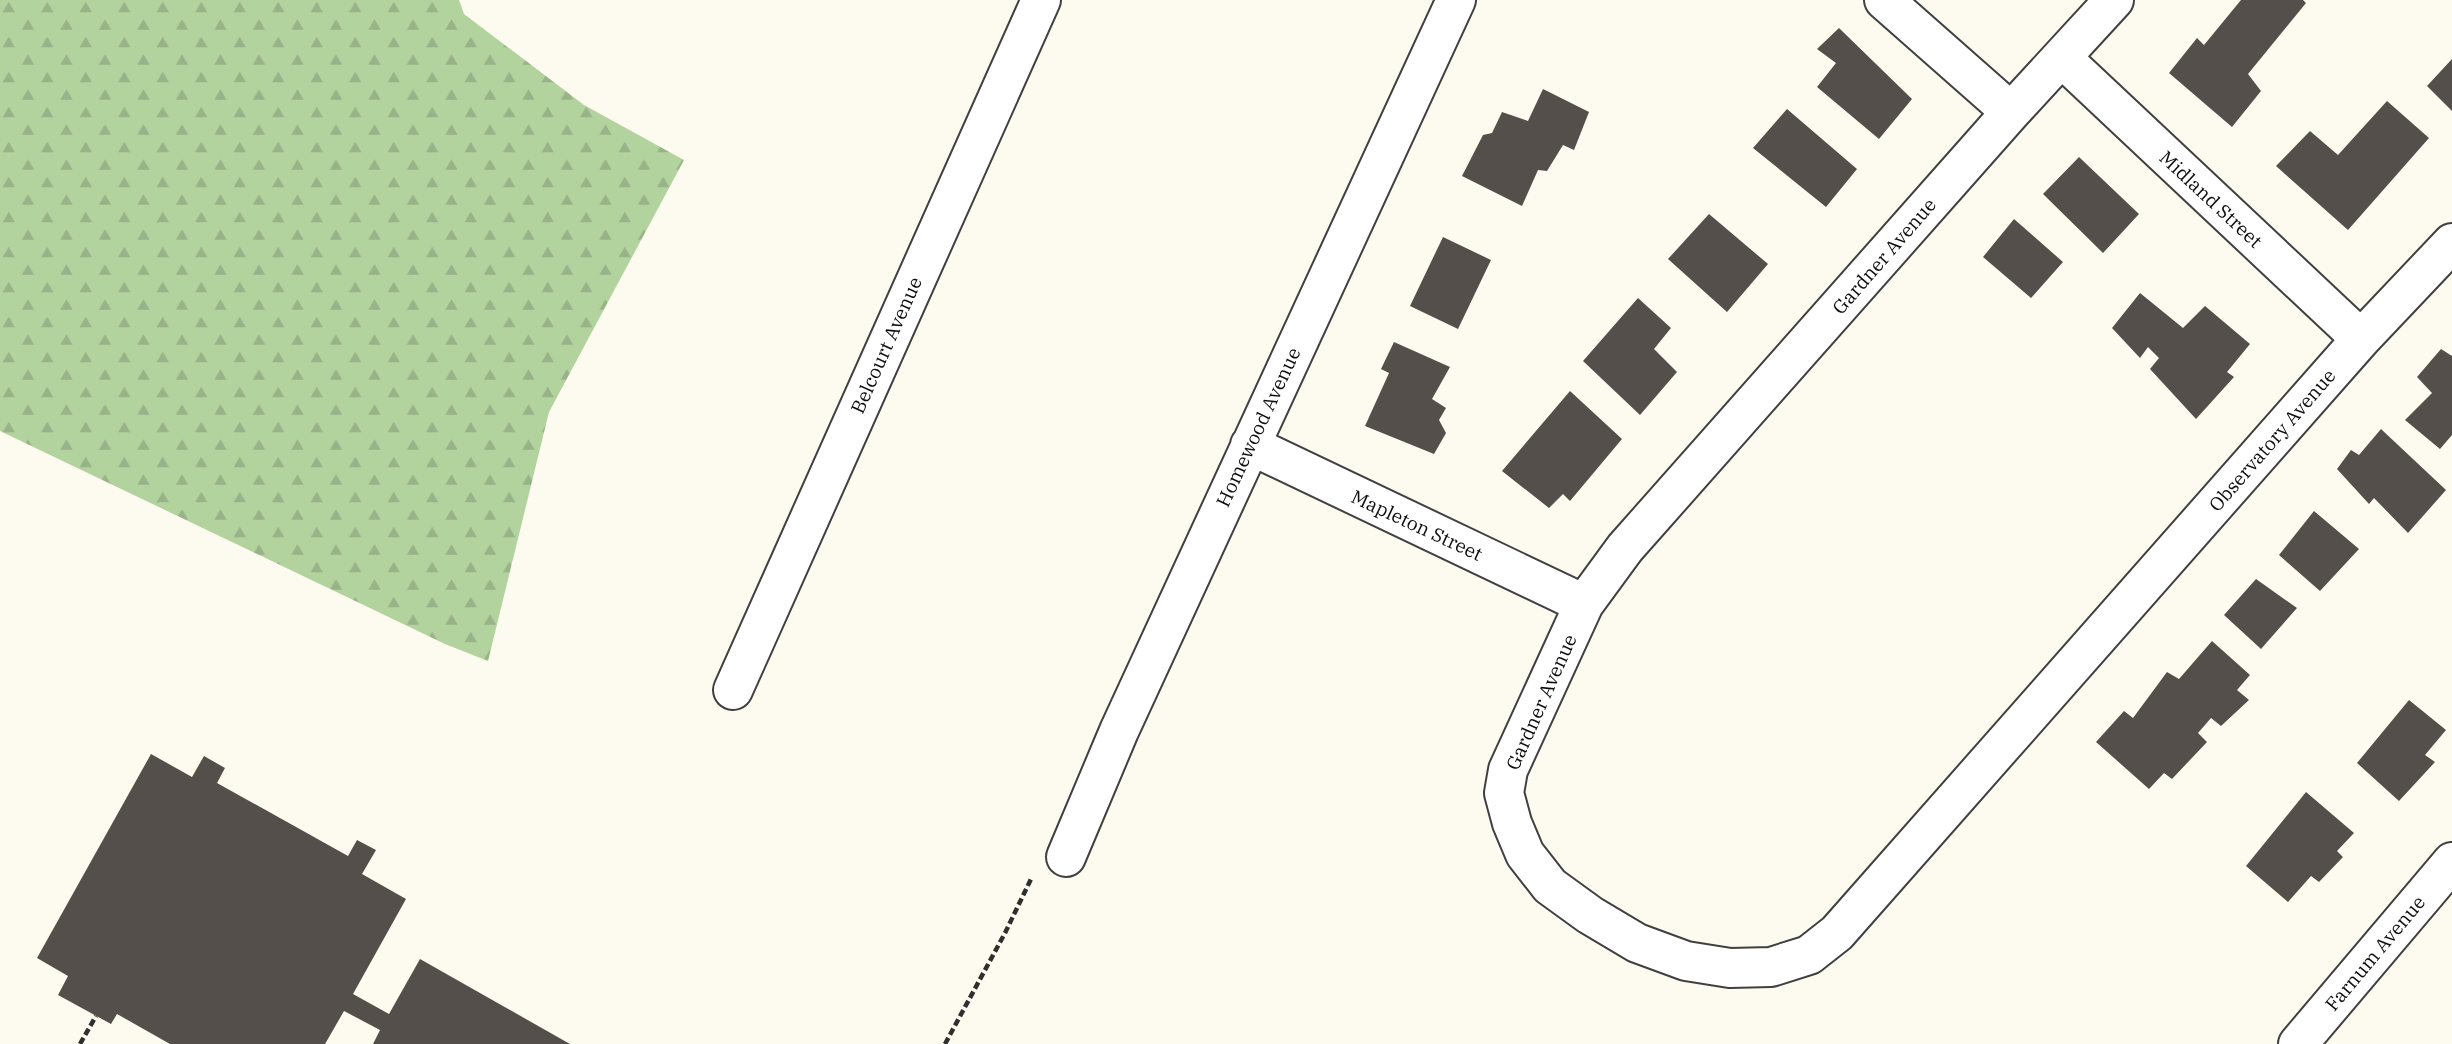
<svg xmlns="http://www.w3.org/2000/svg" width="2452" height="1044" font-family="'IBM Plex Serif',serif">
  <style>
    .forest { fill: url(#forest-firs) }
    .building { fill: #544f4b }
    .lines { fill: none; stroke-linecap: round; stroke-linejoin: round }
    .minor-casing { stroke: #404040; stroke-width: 42 }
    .path { stroke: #2f2f2f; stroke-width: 4.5; stroke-dasharray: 7 3.5; stroke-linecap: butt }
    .minor { stroke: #fff; stroke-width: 38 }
    .labels { text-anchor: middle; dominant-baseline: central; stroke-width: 7; stroke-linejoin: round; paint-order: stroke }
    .street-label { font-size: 19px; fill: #0d0d0d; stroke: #fff }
  </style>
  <defs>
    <pattern id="forest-firs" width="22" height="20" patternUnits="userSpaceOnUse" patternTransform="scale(1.75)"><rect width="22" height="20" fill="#b2d29e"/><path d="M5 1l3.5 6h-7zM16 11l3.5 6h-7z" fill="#98b387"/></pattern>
  </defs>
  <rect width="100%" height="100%" fill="#fdfbef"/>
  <path class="forest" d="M0,0H459L464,14L584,105L684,160L549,412L488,661L445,644L0,431Z"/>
  <path class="building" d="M2241,0H2303L2306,3L2248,74L2261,91L2232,127L2169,73L2197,38L2204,45Z
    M1839,28L1912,99L1879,139L1817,87L1836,63L1817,49Z
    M2452,59V111L2427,86Z
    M1543,89L1589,112L1574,150L1563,145L1547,171L1538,170L1522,206L1462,176L1483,135L1492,133L1502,112L1528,121Z
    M2387,101L2429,138L2348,230L2276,166L2310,131L2338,155Z
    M1787,109L1857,169L1826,207L1753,148Z
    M2079,157L2139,214L2103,253L2043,194Z
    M1709,214L1768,264L1727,312L1668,259Z
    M2014,219L2063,262L2031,298L1983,257Z
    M1443,237L1491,260L1458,329L1410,306Z
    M2140,293L2183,328L2205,306L2250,344L2227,372L2234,377L2196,419L2150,369L2159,358L2148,347L2140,358L2112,328Z
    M1638,298L1671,328L1654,349L1677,372L1640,415L1583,361Z
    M1394,342L1450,367L1432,399L1446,408L1439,420L1446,433L1434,454L1365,426L1389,373L1381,369Z
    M2441,349L2452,356V435L2440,449L2405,420L2432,393L2417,377Z
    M1570,391L1622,439L1570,501L1563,494L1549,508L1502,471Z
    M2381,429L2446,490L2408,533L2374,498L2369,504L2337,469L2351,450L2359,455Z
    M2314,511L2359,549L2320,591L2279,555Z
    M2256,579L2297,608L2261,649L2224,615Z
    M2212,641L2250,675L2237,690L2249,700L2221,726L2211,718L2198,733L2207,742L2172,779L2164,773L2149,789L2096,742L2124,711L2133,718L2167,672L2179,679Z
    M2409,700L2446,730L2425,755L2435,762L2399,801L2357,763Z
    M151,754L192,777L204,756L225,768L217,783L348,856L357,840L376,850L362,874L406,899L353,994L389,1014L420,959L570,1044H373L380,1030L344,1011L325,1044H170L117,1014L111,1024L58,995L68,976L37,958Z
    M2306,792L2354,833L2337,851L2343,857L2319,882L2311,876L2288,902L2246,866Z"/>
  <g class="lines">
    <defs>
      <path id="minor" d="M1884,0L2011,112
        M2114,0L2011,112L1625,548L1584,604L1508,770L1504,793L1512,823L1525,854L1550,886L1590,915L1637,943L1686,961L1730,968L1771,967L1809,955L1837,933L2361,339L2452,243
        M2062,58L2361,339
        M1250,445L1584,604
        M733,690L1041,0
        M1066,857L1119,731L1456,0
        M2298,1044L2452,862"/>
    </defs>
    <use href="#minor" class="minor-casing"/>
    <path class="path" d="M80,1044L96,1016
      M945,1044L1005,933L1032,877"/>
    <use href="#minor" class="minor"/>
  </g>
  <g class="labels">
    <g class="street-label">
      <text transform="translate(2211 199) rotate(43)">Midland Street</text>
      <text transform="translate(1884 256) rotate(-49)">Gardner Avenue</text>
      <text transform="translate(886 345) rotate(-66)">Belcourt Avenue</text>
      <text transform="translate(1258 427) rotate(-65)">Homewood Avenue</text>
      <text transform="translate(2272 440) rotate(-49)">Observatory Avenue</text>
      <text transform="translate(1417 525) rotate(25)">Mapleton Street</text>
      <text transform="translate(1541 702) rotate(-66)">Gardner Avenue</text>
      <text transform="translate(2375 953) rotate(-50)">Farnum Avenue</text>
    </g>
  </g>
</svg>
